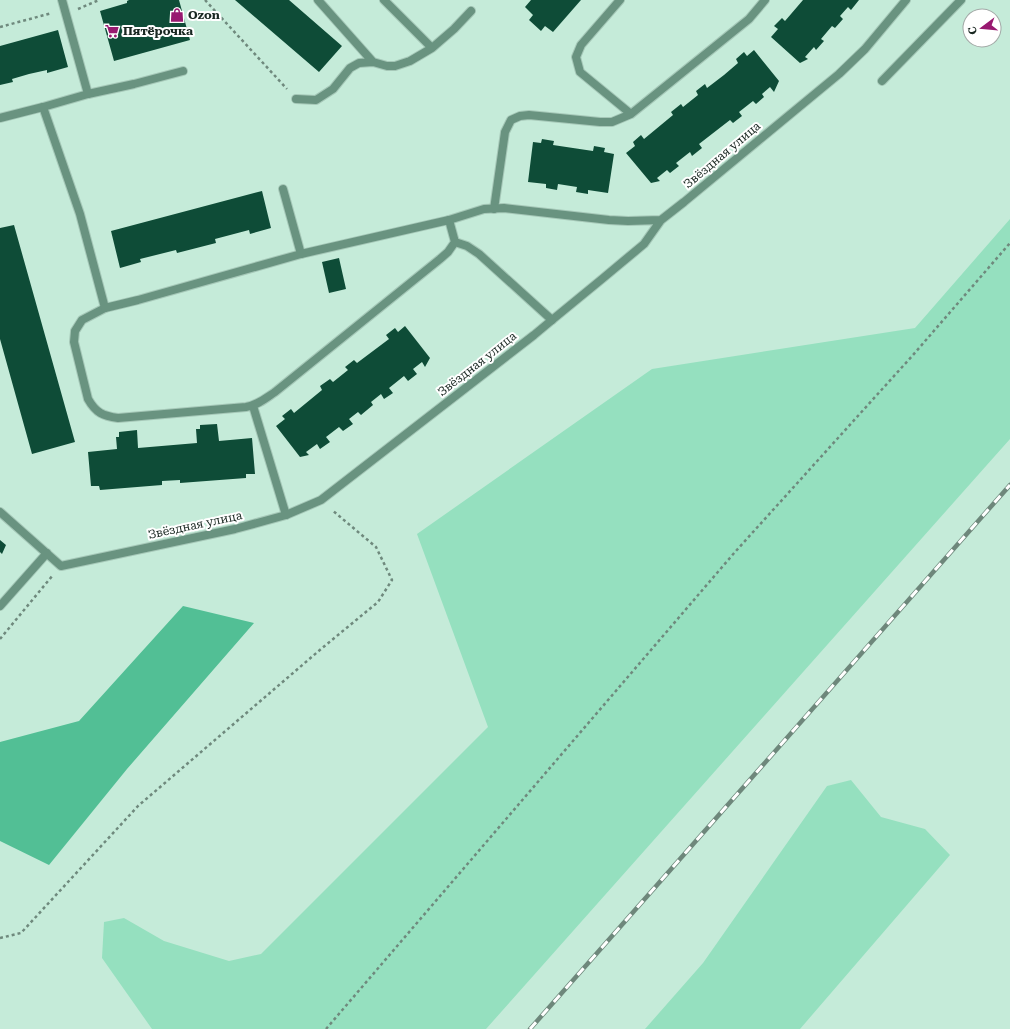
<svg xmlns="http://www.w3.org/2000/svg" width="1010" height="1029" font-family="'Roboto Serif',serif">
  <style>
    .green { fill: #95e0bf }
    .water { fill: #52bf95 }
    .building { fill: #0e4c37 }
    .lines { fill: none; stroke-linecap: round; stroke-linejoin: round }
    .lane-casing { stroke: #a6c8b8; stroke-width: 10 }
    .street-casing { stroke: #a6c8b8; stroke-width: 10 }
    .path { stroke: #6f897d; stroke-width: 2.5; stroke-dasharray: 3 3; stroke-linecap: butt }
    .lane { stroke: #699380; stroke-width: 8 }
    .street { stroke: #699380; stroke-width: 8 }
    .rail-casing { stroke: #6e877b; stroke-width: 4.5 }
    .rail { stroke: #fff; stroke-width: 3; stroke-dasharray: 9; stroke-linecap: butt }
    .labels { text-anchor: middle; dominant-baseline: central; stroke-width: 4; stroke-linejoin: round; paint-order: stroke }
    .poi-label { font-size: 12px; font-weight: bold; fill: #1a2822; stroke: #fff; text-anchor: start }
    .street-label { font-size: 12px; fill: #1a2822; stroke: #fff }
  </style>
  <rect width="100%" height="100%" fill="#c5ebd9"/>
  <path class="green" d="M1010,219V439L486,1029H152L102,958L104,922L124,918L164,941L229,961L261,954L488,727L417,534L652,369L915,328Z
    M851,780L881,817L925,829L950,855L800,1029H645L703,963L827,786Z"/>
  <path class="water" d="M183,606L254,623L127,769L49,865L0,841V742L79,721Z"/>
  <path class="building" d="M129,0H179L190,40L114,61L100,11L127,3V1Z
    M235,0H289L342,46L319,72Z
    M531,0H581L553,32L545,26L541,31L529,20L533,15L525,7Z
    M803,0H859L851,10L848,7L840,16L843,19L835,28L832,26L821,39L824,41L816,50L814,47L805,57L808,59L800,63L771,37L778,29L774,26L782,18L785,21Z
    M58,30L68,67L47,73V70L29,74L12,79L13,82L0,85V46Z
    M754,50L779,81L774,92L770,87L762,94L764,97L756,104L753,101L739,112L742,116L733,123L730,120L699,144L702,148L692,156L690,152L676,163L679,166L670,173L667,170L657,178L660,181L651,183L626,153L635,146L633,142L641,135L644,139L673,115L671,112L681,104L683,107L698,95L696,91L705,84L707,88L724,75L738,63L736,59L744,52L747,56Z
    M542,139L554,141L553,145L593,151L594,146L605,148L604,152L614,154L608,193L588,190V194L576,192L577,187L558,184L557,190L546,188V184L528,182L533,142L541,143Z
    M262,191L271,228L250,234L249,230L215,239L216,243L177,253L176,250L140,259L141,262L120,268L111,231Z
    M14,225L75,442L32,454L0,339V228Z
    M339,258L346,289L329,293L322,262Z
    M405,326L430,358L425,367L422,362L413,369L417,374L408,381L404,376L389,388L393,393L384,399L381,394L371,402L373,405L361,415L358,412L349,419L353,424L343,431L339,427L326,437L330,442L320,449L317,444L306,452L309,455L300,457L276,426L285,419L282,416L291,409L294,413L322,390L320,386L330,379L333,382L348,370L345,367L354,360L357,363L389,339L386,335L395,328L398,332Z
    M217,424L219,441L252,438L255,474H246V478L180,483V480L162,481V485L100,490L99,486H91L88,452L117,449L116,437H119V432L137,430L138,448L197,443L196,429H200V425Z
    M0,540L6,545L2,554L0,552Z"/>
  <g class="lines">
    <defs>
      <path id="lane" d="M318,0L373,62
        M384,0L432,48
        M620,0L581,45L576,57L580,72L631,114
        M882,81L961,0
        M88,94L134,84L183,71
        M296,99L316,100L333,89L350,68L359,63L373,62L387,66H395L410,61L432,48L454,29L471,11
        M0,118L43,107
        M283,189L301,254
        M494,209L505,132L511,120L520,116L529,115L600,122H612L631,114L749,19L765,0
        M455,242L467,246L479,254L552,320
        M105,308L82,320L75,331L74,342L88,399C96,413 103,416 118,418L246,407C258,405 266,398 275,392L440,259L448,252L455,242L449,220
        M253,406L286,515"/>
      <path id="street" d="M62,0L88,94L43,107L80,214L105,308L138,300L301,254L449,220L484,209L504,208L609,220L628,221L661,220
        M0,512L61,566L235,529L286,515L321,500L534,335L552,320L602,279L644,244L661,220L684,202L839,74L865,49L906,0
        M0,606L47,553"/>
    </defs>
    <use href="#lane" class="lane-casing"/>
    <use href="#street" class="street-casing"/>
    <path class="path" d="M205,0L287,89
      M78,9L99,0
      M0,27L52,13
      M0,639L53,575
      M0,938L21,933L138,806L321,649L378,602L392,580L376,547L332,510
      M326,1029L735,552L913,355L1010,243"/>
    <use href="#lane" class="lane"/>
    <use href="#street" class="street"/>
    <defs>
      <path id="rail" d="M530,1029L1010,485"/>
    </defs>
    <use href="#rail" class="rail-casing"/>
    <use href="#rail" class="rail"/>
  </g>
  <defs>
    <symbol id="shop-bare" viewBox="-9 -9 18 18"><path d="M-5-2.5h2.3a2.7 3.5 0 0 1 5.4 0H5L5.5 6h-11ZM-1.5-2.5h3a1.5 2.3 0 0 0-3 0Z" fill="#981970" stroke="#fff" stroke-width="2.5" paint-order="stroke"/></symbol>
    <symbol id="supermarket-bare" viewBox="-9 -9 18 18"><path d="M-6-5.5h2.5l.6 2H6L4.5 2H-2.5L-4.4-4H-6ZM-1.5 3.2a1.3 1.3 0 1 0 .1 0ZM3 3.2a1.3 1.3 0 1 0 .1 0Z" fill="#981970" stroke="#fff" stroke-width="2.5" paint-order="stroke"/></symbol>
  </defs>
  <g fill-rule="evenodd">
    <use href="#shop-bare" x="167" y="5" width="20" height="20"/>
    <use href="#supermarket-bare" x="102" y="21" width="20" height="20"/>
  </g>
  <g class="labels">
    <g class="poi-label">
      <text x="188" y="15">Ozon</text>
      <text x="123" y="31">Пятёрочка</text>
    </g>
    <g class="street-label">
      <text transform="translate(722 155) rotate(-40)">Звёздная улица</text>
      <text transform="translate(477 364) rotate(-38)">Звёздная улица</text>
      <text transform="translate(195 525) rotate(-12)">Звёздная улица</text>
    </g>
  </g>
  <g transform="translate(982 28) rotate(254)"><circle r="19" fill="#ffffff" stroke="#a3a9a7"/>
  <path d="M0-3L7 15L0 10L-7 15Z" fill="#981970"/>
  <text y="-6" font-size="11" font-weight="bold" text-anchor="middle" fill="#1a2822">С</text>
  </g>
</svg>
